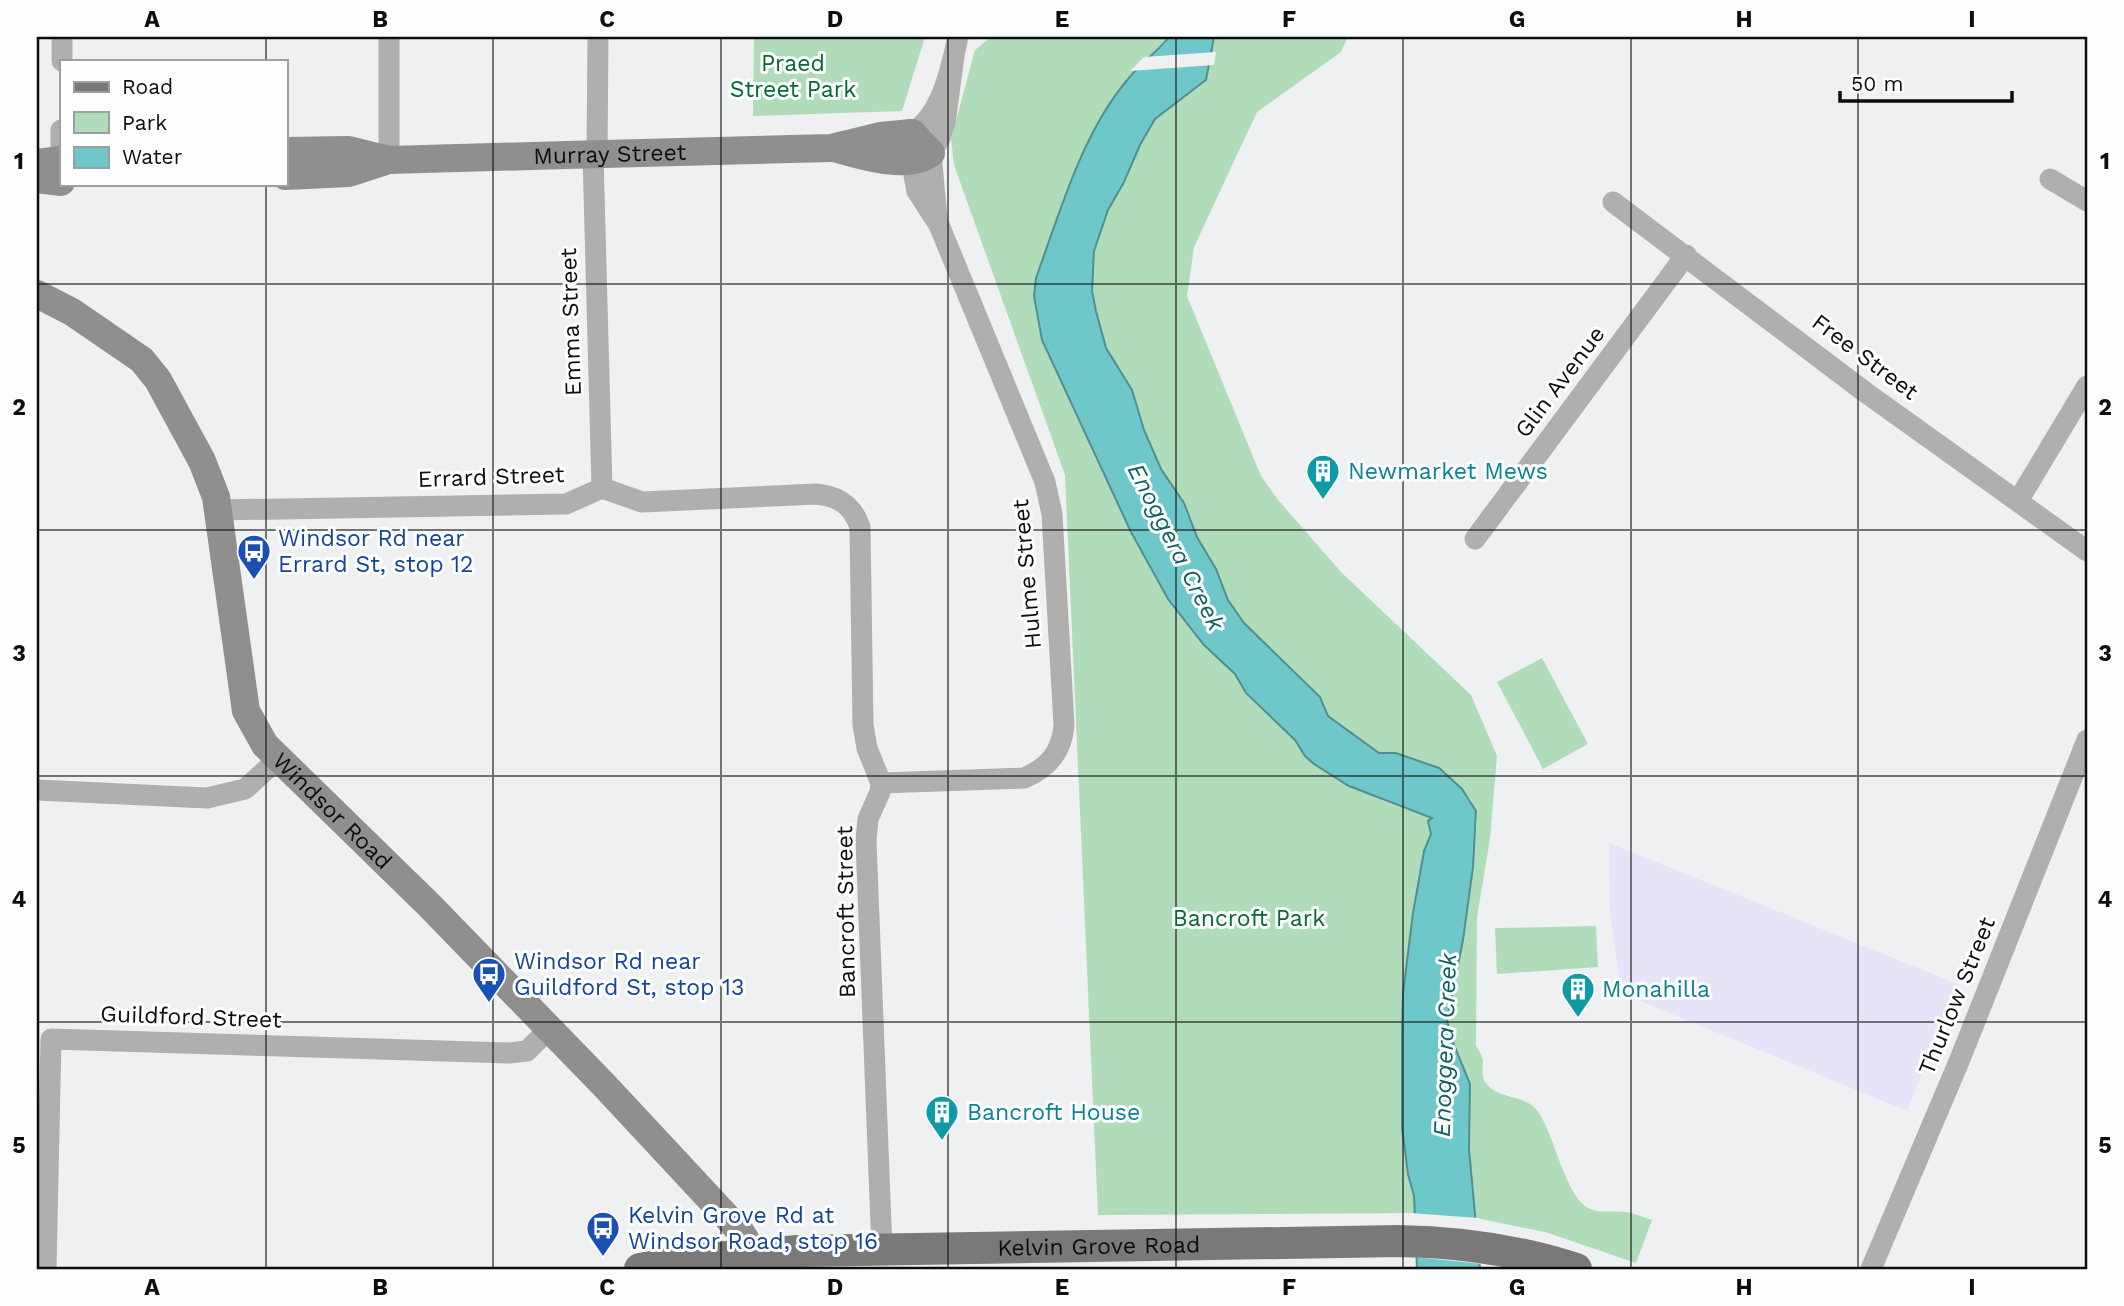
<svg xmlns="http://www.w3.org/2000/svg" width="2124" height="1306" font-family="'Work Sans',sans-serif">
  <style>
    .commercial { fill: #e7e3f9 }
    .green { fill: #b0dcba }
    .water { fill: #6ec7c9; stroke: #518f91; stroke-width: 2 }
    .pier { fill: #eff0f2 }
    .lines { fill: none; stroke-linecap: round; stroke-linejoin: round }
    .street { stroke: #b0afae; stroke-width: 21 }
    .secondary { stroke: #908f8e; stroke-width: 28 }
    .primary { stroke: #7a7878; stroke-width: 32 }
    .grid { fill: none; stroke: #0d0d0e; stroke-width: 2; stroke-opacity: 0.55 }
    .labels { text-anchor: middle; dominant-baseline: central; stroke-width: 6; stroke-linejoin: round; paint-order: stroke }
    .park-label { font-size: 23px; fill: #086733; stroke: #fcfeff }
    .street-label { font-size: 23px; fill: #0d0d0e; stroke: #fcfeff }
    .culture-label { font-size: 23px; fill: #0d838f; stroke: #fcfeff; text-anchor: start }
    .transit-label { font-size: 23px; fill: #164399; stroke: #fcfeff; text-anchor: start }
    .water-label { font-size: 24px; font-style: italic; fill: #125f60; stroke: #fcfeff }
    .neatline { fill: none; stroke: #0d0d0e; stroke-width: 2.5 }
    .grid-label { font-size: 23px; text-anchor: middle; font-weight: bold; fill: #0d0d0e }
  </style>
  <rect width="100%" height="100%" fill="#eff0f2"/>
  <path class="commercial" d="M1609,843L1958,984L1907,1111L1621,993L1610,912Z"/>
  <path class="green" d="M754,37H925L902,111L753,116Z
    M991,37H1169L1127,79L1100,121L1036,278L1034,296L1042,340L1168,599L1201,641L1235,674L1246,693L1295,740L1305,756L1324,771L1386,802L1432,818L1428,824L1431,834L1424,851L1420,870L1403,993L1402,1128L1408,1174L1414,1196V1213L1098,1215L1065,475L954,165L951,139L975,50Z
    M1214,37H1348L1341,52L1257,112L1194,247L1187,296L1261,476L1279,501L1341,572L1471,695L1497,756L1490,839L1477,917L1476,1046C1479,1051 1482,1055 1483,1060C1483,1067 1481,1076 1485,1082C1498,1101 1526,1093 1539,1113C1555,1137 1565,1195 1588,1208C1599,1214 1614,1210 1626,1212C1634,1213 1643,1217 1652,1220L1636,1263L1545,1232L1476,1218L1469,1149L1470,1084L1450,1035L1447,1020L1463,940L1477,822L1476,811L1471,800L1445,772L1434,766L1410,757L1396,753H1379L1328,716L1324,704L1285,666L1271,648L1252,634L1244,623L1228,600L1216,569L1197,537L1184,503L1161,469L1144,430L1132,390L1106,348L1092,291L1095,246L1108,210L1124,182L1140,145L1155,119L1203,84Z
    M1542,658L1588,744L1543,769L1497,682Z
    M1596,926L1598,967L1497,974L1495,928Z"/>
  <path class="water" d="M1169,37H1214L1206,80L1155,119L1140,145L1124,182L1108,210L1094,251L1092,291L1096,311L1106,348L1132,390L1144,430L1161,469L1184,503L1197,537L1216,569L1228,600L1244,623L1320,697L1328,716L1379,753H1396L1439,768L1462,789L1476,811L1473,867L1463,940L1447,1020L1450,1035L1470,1084L1469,1149L1480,1269H1417L1414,1196L1408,1174L1402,1128V1032L1403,993L1413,913L1424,851L1431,834L1428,821L1432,818L1349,786L1314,764L1305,756L1295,740L1246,693L1235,674L1204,645L1168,599L1131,532L1042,340L1034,296L1036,278C1060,212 1082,133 1128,79C1140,64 1157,52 1169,37Z"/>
  <path class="pier" d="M1216,52L1214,65L1130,71L1144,57Z
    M1410,1213L1479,1218L1483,1264L1414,1257Z"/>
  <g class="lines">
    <path class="street" d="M62,61V37
      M912,133C942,115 951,68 958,37
      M593,155L602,488
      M597,155L598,37
      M389,160V37
      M61,161V130
      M2050,179L2087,201
      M1613,202L1865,392L2087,551
      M937,219L931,153L940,138L945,123L954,56
      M2018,501L2087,386
      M218,510L566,504L602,488L642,502L816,494C839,496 853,506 860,527L863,725L867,748L881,783L880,792L868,819L866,841L882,1250
      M1475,539L1686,255
      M881,783L1024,778C1048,768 1062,752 1064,725L1052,514L1045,482L939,225L917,191L911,159
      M37,790L207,798L245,789L278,759
      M46,1269L51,1039L509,1053L527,1051L549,1029
      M1871,1269L1960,1059L2087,740"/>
    <g class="secondary">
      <path d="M834,148C859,155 907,171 931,153L912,133"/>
      <path id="s1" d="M285,151L349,150L389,160L566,155L831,148L880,136L912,133"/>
      <path d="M37,163L61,160"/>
      <path d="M285,176L349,173L389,160"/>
      <path d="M37,179L61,182"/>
      <path id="s2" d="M37,294L72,312L142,360L158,380L202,461L216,497L246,711L265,745L429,905L604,1085L740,1231L764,1269"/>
    </g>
    <path class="primary" id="s3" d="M640,1269L691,1260L798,1251L1398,1241C1459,1242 1518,1250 1576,1269"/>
  </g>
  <path class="grid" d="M266,37V61M493,37V1269M721,37V1269M948,37V1269M1176,37V1269M1403,37V1269M1631,37V1269M1858,37V1269M266,184V1269M37,284H2087M37,530H2087M37,776H2087M37,1022H2087"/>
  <defs>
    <symbol id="building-pin" viewBox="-11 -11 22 30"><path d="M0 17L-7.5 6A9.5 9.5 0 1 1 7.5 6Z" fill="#0f9aa8" stroke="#fcfeff"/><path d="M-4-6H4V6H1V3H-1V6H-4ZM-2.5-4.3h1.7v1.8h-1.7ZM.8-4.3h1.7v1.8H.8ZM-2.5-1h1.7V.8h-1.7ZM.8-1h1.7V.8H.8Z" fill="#fff"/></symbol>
    <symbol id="bus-pin" viewBox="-11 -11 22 30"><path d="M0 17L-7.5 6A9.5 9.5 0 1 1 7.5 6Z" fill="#1a4fb4" stroke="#fcfeff"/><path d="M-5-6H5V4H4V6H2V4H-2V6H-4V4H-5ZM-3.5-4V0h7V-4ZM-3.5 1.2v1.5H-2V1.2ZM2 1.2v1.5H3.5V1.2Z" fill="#fff"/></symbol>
  </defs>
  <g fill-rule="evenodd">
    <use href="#building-pin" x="1304" y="452" width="38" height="52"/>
    <use href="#bus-pin" x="235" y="532" width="38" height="52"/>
    <use href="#bus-pin" x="470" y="955" width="38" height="52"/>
    <use href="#building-pin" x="1559" y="970" width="38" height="52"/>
    <use href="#building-pin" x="923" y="1093" width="38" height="52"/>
    <use href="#bus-pin" x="584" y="1209" width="38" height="52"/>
  </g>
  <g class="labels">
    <g class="park-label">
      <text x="793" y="63">Praed<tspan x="793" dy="26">Street Park</tspan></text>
      <text x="1249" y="918">Bancroft Park</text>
    </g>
    <g class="street-label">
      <text stroke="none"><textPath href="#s1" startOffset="326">Murray Street</textPath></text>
      <text transform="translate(571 322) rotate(-92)">Emma Street</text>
      <text transform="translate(1865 357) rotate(37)">Free Street</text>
      <text transform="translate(1560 382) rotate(-53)">Glin Avenue</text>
      <text transform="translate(491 477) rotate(-2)">Errard Street</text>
      <text transform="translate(1027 574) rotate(-95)">Hulme Street</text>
      <text stroke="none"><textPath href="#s2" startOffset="630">Windsor Road</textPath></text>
      <text transform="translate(846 912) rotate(-91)">Bancroft Street</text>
      <text transform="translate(1957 996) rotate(-68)">Thurlow Street</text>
      <text transform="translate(191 1017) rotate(2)">Guildford Street</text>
      <text stroke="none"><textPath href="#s3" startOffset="460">Kelvin Grove Road</textPath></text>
    </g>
    <g class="culture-label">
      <text x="1348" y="471">Newmarket Mews</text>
      <text x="1602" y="989">Monahilla</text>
      <text x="967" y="1112">Bancroft House</text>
    </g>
    <g class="transit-label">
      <text x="278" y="538">Windsor Rd near<tspan x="278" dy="26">Errard St, stop 12</tspan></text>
      <text x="514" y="961">Windsor Rd near<tspan x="514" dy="26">Guildford St, stop 13</tspan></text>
      <text x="628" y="1215">Kelvin Grove Rd at<tspan x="628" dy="26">Windsor Road, stop 16</tspan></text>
    </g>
    <g class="water-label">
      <text transform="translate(1176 547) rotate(63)">Enoggera Creek</text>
      <text transform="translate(1445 1045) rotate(-88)">Enoggera Creek</text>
    </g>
  </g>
  <rect width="2124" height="1306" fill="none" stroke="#fcfeff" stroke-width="77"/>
  <rect x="60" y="60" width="228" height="126" fill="#fcfeff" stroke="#9c9e9f" stroke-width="2"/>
  <rect x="74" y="82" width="35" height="10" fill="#7a7878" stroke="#9c9e9f" stroke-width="2"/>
  <text x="122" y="94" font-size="21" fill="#0d0d0e">Road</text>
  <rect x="74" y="112" width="35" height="21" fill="#b0dcba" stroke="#9c9e9f" stroke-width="2"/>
  <text x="122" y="130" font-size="21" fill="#0d0d0e">Park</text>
  <rect x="74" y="147" width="35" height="21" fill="#6ec7c9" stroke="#9c9e9f" stroke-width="2"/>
  <text x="122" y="164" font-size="21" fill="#0d0d0e">Water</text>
  <path d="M1840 91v10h172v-10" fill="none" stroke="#0d0d0e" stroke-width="3.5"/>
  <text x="1851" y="91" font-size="21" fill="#0d0d0e" stroke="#fcfeff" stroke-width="5" paint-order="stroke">50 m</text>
  <rect x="38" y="38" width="2048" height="1230" class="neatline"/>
  <g class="grid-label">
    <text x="152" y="27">A</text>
    <text x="380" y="27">B</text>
    <text x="607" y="27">C</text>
    <text x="835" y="27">D</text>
    <text x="1062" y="27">E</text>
    <text x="1289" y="27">F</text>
    <text x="1517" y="27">G</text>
    <text x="1744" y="27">H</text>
    <text x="1972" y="27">I</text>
    <text x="19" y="169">1</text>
    <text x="2105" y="169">1</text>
    <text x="19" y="415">2</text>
    <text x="2105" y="415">2</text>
    <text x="19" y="661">3</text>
    <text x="2105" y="661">3</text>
    <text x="19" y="907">4</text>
    <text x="2105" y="907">4</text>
    <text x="19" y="1153">5</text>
    <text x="2105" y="1153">5</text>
    <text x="152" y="1295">A</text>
    <text x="380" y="1295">B</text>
    <text x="607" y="1295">C</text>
    <text x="835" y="1295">D</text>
    <text x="1062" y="1295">E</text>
    <text x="1289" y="1295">F</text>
    <text x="1517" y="1295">G</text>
    <text x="1744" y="1295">H</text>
    <text x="1972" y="1295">I</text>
  </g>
</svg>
